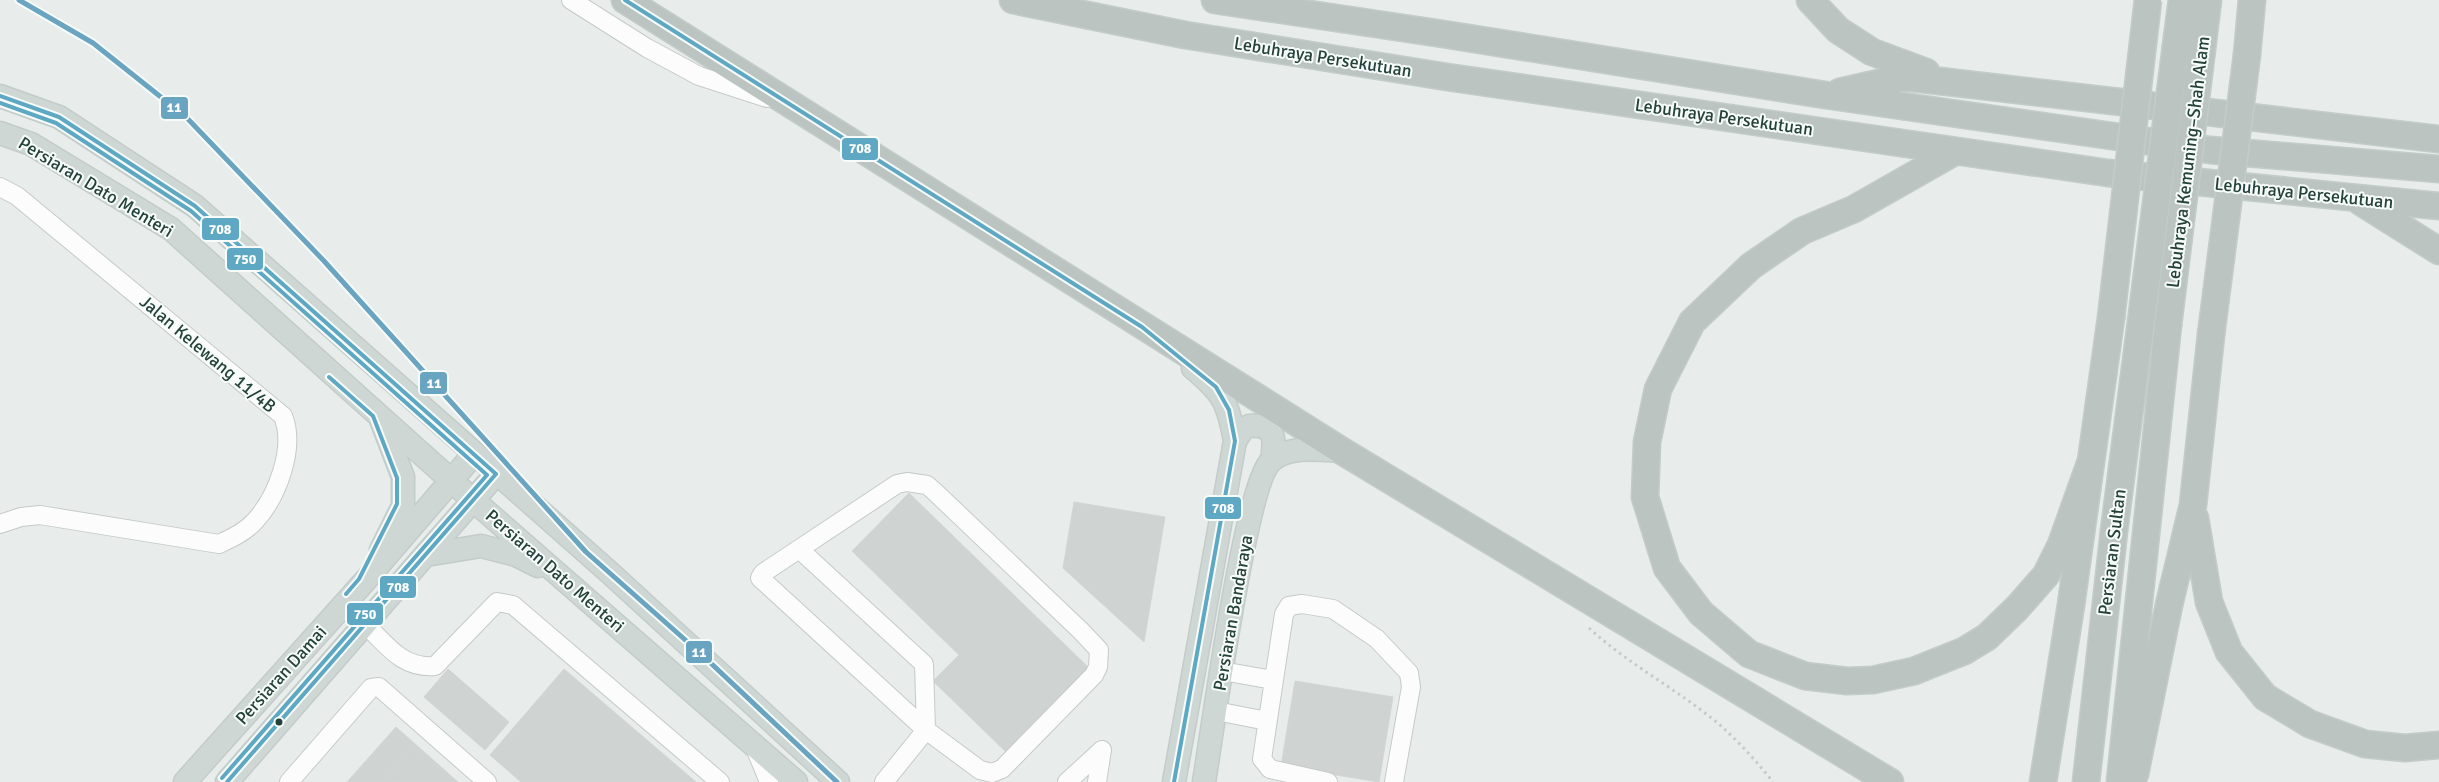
<svg xmlns="http://www.w3.org/2000/svg" width="2439" height="782" font-family="Signika,sans-serif">
  <style>
    .building { fill: #cfd4d2; stroke: #d1d6d4 }
    .lines { fill: none; stroke-linecap: round; stroke-linejoin: round }
    .minor-casing { stroke: #c5cac8; stroke-width: 20 }
    .major-casing { stroke: #c3ccc9; stroke-width: 25 }
    .highway-casing { stroke: #c3ccc9; stroke-width: 29 }
    .path { stroke: #c3ccca; stroke-width: 3; stroke-dasharray: 2.5 4; stroke-linecap: butt }
    .minor { stroke: #fcfcfc; stroke-width: 18 }
    .major { stroke: #cfd7d5; stroke-width: 22 }
    .highway { stroke: #bcc4c2; stroke-width: 26 }
    .highway-bridge-casing { stroke: #c3ccc9; stroke-width: 29; stroke-linecap: butt }
    .highway-bridge { stroke: #bcc4c2; stroke-width: 26 }
    .bus-1-casing { stroke: #f7fbf9; stroke-width: 8 }
    .bus-2-casing { stroke: #f7fbf9; stroke-width: 8 }
    .bus-1 { stroke: #5ea8c4; stroke-width: 4 }
    .bus-2 { stroke: #5ea8c4; stroke-width: 4 }
    .rail-1-casing { stroke: #f7fbf9; stroke-width: 9 }
    .rail-1 { stroke: #69a4c0; stroke-width: 5 }
    .bus-dot { fill: #24423a; stroke: #f7fbf9; stroke-width: 2 }
    .labels { text-anchor: middle; dominant-baseline: central; stroke-width: 4; stroke-linejoin: round; paint-order: stroke }
    .street-label { font-size: 18px; fill: #24423a; stroke: #f7fbf9 }
    .line-badge { stroke: #f7fbf9; stroke-width: 2 }
    .badge-label { font-size: 14px; text-anchor: middle; font-weight: bold; fill: #fff }
  </style>
  <rect width="100%" height="100%" fill="#e8edeb"/>
  <path class="building" d="M909,493L1089,668L1007,753L933,681L959,655L852,551Z
    M1074,502L1165,517L1144,642L1063,568Z
    M448,669L509,722L485,750L424,697Z
    M564,669L696,782H521L490,755Z
    M1295,681L1393,697L1379,782L1281,766Z
    M396,727L458,782H347Z
    M413,746L456,782H382Z"/>
  <g class="lines">
    <defs>
      <path id="minor" d="M571,0L647,48L699,76L767,98
        M0,187L17,196L283,416C296,448 277,497 255,521C245,532 232,538 219,544L40,515L21,517L0,524
        M907,482L927,485L934,491L1080,630L1099,650L1098,667L1094,675L1002,769L992,773L980,770L926,730L760,578L763,573L897,484Z
        M799,549L924,664L926,730L884,782
        M365,624C387,645 402,669 435,666L497,602L513,605L720,782
        M1222,671L1273,680
        M1216,711L1267,721
        M755,748L769,782
        M289,782L371,688L379,687L487,782
        M1067,782L1102,750
        M1097,782L1102,750
        M1328,782L1270,769L1262,759L1284,614L1289,606L1302,604L1333,609L1377,639L1409,673L1411,687L1394,782"/>
      <path id="major" d="M0,96L59,117L195,206L610,573L838,782
        M0,133L31,144L171,229L473,500L796,782
        M380,417L403,477V506L381,550
        M1235,441L1242,430L1249,426C1276,424 1275,439 1272,460
        M426,555L481,546L516,555L538,566
        M185,782L364,582L474,454
        M227,782L496,474
        M1174,782L1235,441C1228,402 1223,393 1193,368
        M1204,782C1212,734 1246,481 1272,460C1291,445 1320,450 1342,451"/>
      <path id="highway" d="M625,0L1342,451L1890,782
        M1013,0L1185,35L1447,77L2108,173L2439,206
        M1215,0L1443,34L1825,95L2210,150L2439,169
        M1810,0L1838,30L1872,52L1926,72
        M2176,46L2182,0
        M2202,49L2208,0
        M2247,55L2252,0
        M1840,92L1905,77L2439,139
        M1956,151L1854,209L1802,231L1751,266L1692,322L1658,389L1647,442L1645,497L1667,568L1701,613L1749,654L1805,676L1847,681L1873,680L1914,671L1964,651L1987,637L2017,608L2046,575L2061,545L2091,461
        M2361,202L2439,251
        M2195,518L2209,602L2229,652L2265,697L2310,724L2365,744L2405,748L2439,745
        M2135,774L2169,605L2193,505L2211,335
        M2043,782L2071,605L2111,318
        M2086,782L2114,531L2141,322
        M2120,782L2168,325"/>
    </defs>
    <use href="#minor" class="minor-casing"/>
    <use href="#major" class="major-casing"/>
    <use href="#highway" class="highway-casing"/>
    <path class="path" d="M1589,628C1629,665 1679,690 1721,726C1740,743 1757,762 1773,782"/>
    <use href="#minor" class="minor"/>
    <use href="#major" class="major"/>
    <use href="#highway" class="highway"/>
    <defs>
      <path id="highway-bridge" d="M2111,318L2148,0
        M2141,322L2176,46
        M2168,325L2202,49
        M2211,335L2247,55"/>
    </defs>
    <use href="#highway-bridge" class="highway-bridge-casing"/>
    <use href="#highway-bridge" class="highway-bridge"/>
    <defs>
      <path id="bus-1" d="M625,0L1142,327L1216,387L1229,410L1235,441L1174,782
        M0,96L59,117L195,206L496,474L227,782"/>
      <path id="bus-2" d="M0,103L56,123L191,211L487,475L222,778
        M329,377L373,416L397,478V504L359,579L346,594"/>
    </defs>
    <use href="#bus-1" class="bus-1-casing"/>
    <use href="#bus-2" class="bus-2-casing"/>
    <use href="#bus-1" class="bus-1"/>
    <use href="#bus-2" class="bus-2"/>
    <defs>
      <path id="rail-1" d="M19,0L93,43L186,117L324,261L586,552L700,653L837,782"/>
    </defs>
    <use href="#rail-1" class="rail-1-casing"/>
    <use href="#rail-1" class="rail-1"/>
  </g>
  <circle class="bus-dot" cx="279" cy="722" r="4.5"/>
  <g class="labels">
    <g class="street-label">
      <text transform="translate(1323 57) rotate(9)">Lebuhraya Persekutuan</text>
      <text transform="translate(1724 117) rotate(8)">Lebuhraya Persekutuan</text>
      <text transform="translate(2188 162) rotate(-83)">Lebuhraya Kemuning–Shah Alam</text>
      <text transform="translate(96 187) rotate(31)">Persiaran Dato Menteri</text>
      <text transform="translate(2304 193) rotate(6)">Lebuhraya Persekutuan</text>
      <text transform="translate(208 354) rotate(40)">Jalan Kelewang 11/4B</text>
      <text transform="translate(2112 552) rotate(-83)">Persiaran Sultan</text>
      <text transform="translate(555 571) rotate(41)">Persiaran Dato Menteri</text>
      <text transform="translate(1233 613) rotate(-80)">Persiaran Bandaraya</text>
      <text transform="translate(281 675) rotate(-48)">Persiaran Damai</text>
    </g>
  </g>
  <g class="line-badge">
    <rect x="160" y="96" width="29" height="24" rx="5" fill="#69a4c0"/>
    <rect x="841" y="137" width="38" height="24" rx="5" fill="#5ea8c4"/>
    <rect x="201" y="217" width="39" height="24" rx="5" fill="#5ea8c4"/>
    <rect x="226" y="247" width="38" height="24" rx="5" fill="#5ea8c4"/>
    <rect x="419" y="371" width="29" height="24" rx="5" fill="#69a4c0"/>
    <rect x="1204" y="496" width="38" height="24" rx="5" fill="#5ea8c4"/>
    <rect x="379" y="575" width="38" height="24" rx="5" fill="#5ea8c4"/>
    <rect x="346" y="602" width="38" height="24" rx="5" fill="#5ea8c4"/>
    <rect x="685" y="640" width="28" height="24" rx="5" fill="#69a4c0"/>
  </g>
  <g class="badge-label">
    <text x="174" y="112">11</text>
    <text x="860" y="153">708</text>
    <text x="220" y="234">708</text>
    <text x="245" y="264">750</text>
    <text x="434" y="388">11</text>
    <text x="1223" y="513">708</text>
    <text x="398" y="592">708</text>
    <text x="365" y="619">750</text>
    <text x="699" y="657">11</text>
  </g>
</svg>
